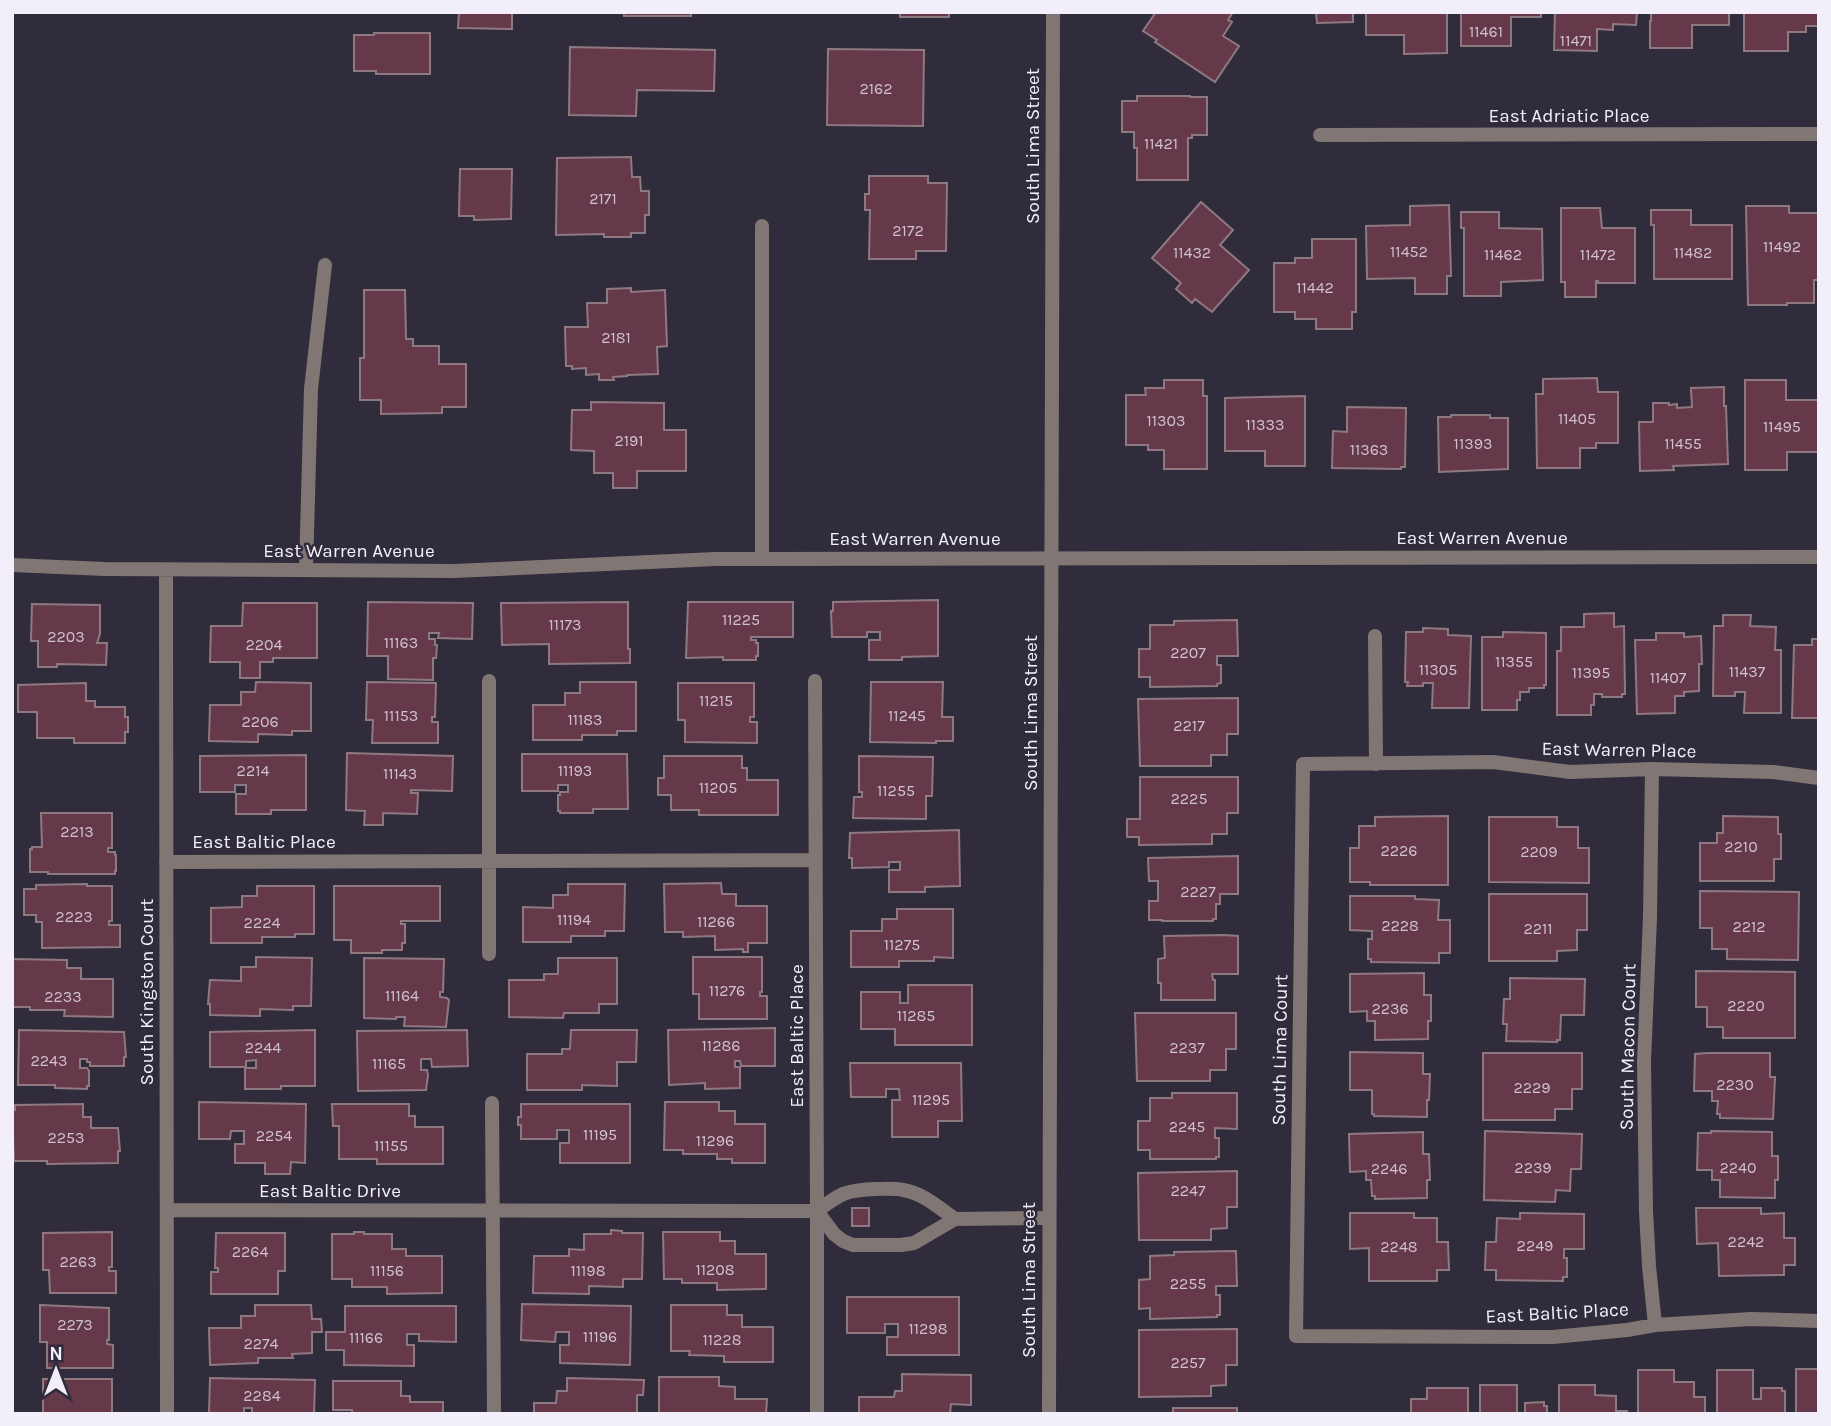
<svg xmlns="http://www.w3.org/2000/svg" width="1831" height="1426" font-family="Karla,sans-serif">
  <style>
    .building { fill: #65384a; stroke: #8f7981; stroke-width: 2 }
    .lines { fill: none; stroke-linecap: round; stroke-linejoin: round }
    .service { stroke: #807774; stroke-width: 14 }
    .minor { stroke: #807774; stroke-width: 14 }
    .tertiary { stroke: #807774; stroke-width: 14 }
    .labels { text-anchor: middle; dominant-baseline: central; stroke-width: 5; stroke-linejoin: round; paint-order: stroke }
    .number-label { font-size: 16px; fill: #cfc1ce }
    .street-label { font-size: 19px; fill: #f2effa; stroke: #312c3b }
  </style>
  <rect width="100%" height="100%" fill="#312c3b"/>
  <path class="building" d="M459,12H512V29L458,28Z
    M624,12H691V16H624Z
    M900,12H949V17H900Z
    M1156,12H1233L1228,20L1232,22L1223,36L1239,46L1215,82L1155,42L1157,40L1143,31Z
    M1316,12H1353V22L1317,23Z
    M1366,12H1447V53L1404,54V35H1366Z
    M1461,12H1541V17H1511V46H1461Z
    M1555,12H1637L1636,25L1613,24V30L1597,29V51L1554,50Z
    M1651,12H1729V25H1692V48H1650V21H1651Z
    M1744,12H1819V26H1806V32H1788V51H1744Z
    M374,33H430V74H376V71H354V35H374Z
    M570,47L715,50L714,91L637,90L636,116L569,115Z
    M828,49L924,50L923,126L827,125Z
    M1137,96H1190V97H1207V135H1192V138H1188V180H1137V148H1134V132H1122V101H1137Z
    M631,157L632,177H640L641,191H649V215H645V233H631V237H604V234L556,235L557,158Z
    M460,169H512L511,219L474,220V216H459Z
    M869,176H928V183H947L946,251H916V259H869L870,210H865V194H869Z
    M1201,202L1233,230L1220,245L1249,270L1212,312L1195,299L1192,303L1176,289L1181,283L1152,258Z
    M1449,205L1451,276H1447V294H1415V278L1367,279L1366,226L1410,225V206Z
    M1746,206H1789V213H1819V280H1814V303H1787V305H1748Z
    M1561,208H1600L1602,228H1635V283H1598V281H1596V297H1565V282H1561Z
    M1651,210H1691V225H1732V279H1654V225H1651Z
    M1461,212H1499V228L1542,229L1543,280L1501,282V296H1464V228H1461Z
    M1312,239H1356V312H1352V329H1316V319H1295V312H1274V263H1295V258H1312Z
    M631,288V292L665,290L667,346L657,347L658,374L627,375V376L613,377L614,380H599V374L586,375V368L572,369V366H566L565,327H588L587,303H607V289Z
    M364,290H405L406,339H413V346H439V364H466V407H442V413L381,414V400H360V358H364Z
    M1597,378L1598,392H1618V443H1596V448H1580V468H1537L1536,394H1543V379Z
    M1164,380H1203V396H1207V469H1164V450H1148V445H1126V395H1146L1145,388H1164Z
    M1745,380H1786V400H1819V452H1787V470H1745Z
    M1724,387V406H1726L1728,464L1673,466L1674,470L1640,471L1639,422H1653V403H1669V405L1677,404V408L1692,407L1691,388Z
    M1305,396V466H1265V451H1225V398Z
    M591,402L664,403V430H686V471H637V488H613V473H594V451L571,450L572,410H591Z
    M1347,407L1406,408L1405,467H1401V469L1332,468L1333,431L1347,432Z
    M1451,415H1490V418H1508V469L1439,472L1438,417H1451Z
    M938,600V656L902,657V660H869V640H880V632H867V637H832L831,611H833V602Z
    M368,602L473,603L472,639L438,638L439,633H429V639H435V645H437L436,658H433V680L388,679V656H367Z
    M628,602V649H630V663L549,664V644L502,645L501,603Z
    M688,602H793V637H751V640H756V643H758V656H756V660H723V657L686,658Z
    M243,603H317V658H273V662H260V678H240V662H210L211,626H242Z
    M32,604L100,605V634L97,643H107L106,665L57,664V667H38V641H31Z
    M1614,613V627L1624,626L1625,694H1622V697H1602V694H1594V705H1591V715H1557V651H1561V627H1584V614Z
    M1723,615H1751L1750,626L1776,627L1775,650H1781V713H1744L1745,692H1735V696H1713L1714,626H1723Z
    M1237,620L1238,656H1217V665H1221V683L1217,684V686L1150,687V677H1139V649H1150V625H1174V621Z
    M1423,628L1448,629V635L1471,636L1469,708H1432L1433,683H1423V686H1407L1408,682H1405L1406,632H1423Z
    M1503,632L1546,633V685H1544V688H1529V692H1520V700H1517V710H1482V637H1503Z
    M1656,633H1684V637L1701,636L1702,664H1699V691L1684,692V696H1675V713L1637,714L1635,640H1656Z
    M1812,639H1819V718H1792L1794,645H1812Z
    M256,682L311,683V731H292V735L258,734V742L209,741L210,705H241V692H255Z
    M367,682L436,683L435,717H432V722H438V743H372L373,720H366Z
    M580,682H636V731H617V735H582V740H533V705H565V693H580Z
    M871,682H943L942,717H953V741H936V743L870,742Z
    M86,683V701H95V707H125V717H128V732H125V743H74V738H37V712H18V685Z
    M678,683H754V717H750V722H757V743L685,742V720H678Z
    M1238,698V734H1227V755H1211V766H1140L1138,699Z
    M347,753L453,756L452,791L411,790V793H418L417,814L383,813V825H364L365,811L346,810Z
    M522,754H627L628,809H593V813H560V811H558V795H560V792H568V785H558V791H522Z
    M306,755V810H271V814H236V794H246V785H235V792H200V756Z
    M664,756H742V768H747V780H778V815H699V810H671V795H658V778H664Z
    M859,756L933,757L932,796H926V819L853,818L854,797H862V792H859Z
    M1140,777H1238V813H1227V834H1212V844L1139,845V837H1127V819H1140Z
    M41,813H112V848H108V852H115V855H116V871H115V874H48V872H30V849H32V847H42Z
    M1448,816V885H1370V882H1350V848H1359V826H1375V817Z
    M1723,816L1778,817V834H1781V859H1774V881H1700V843H1717V833H1723Z
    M1489,817H1557V827H1578V848H1589V883L1489,882Z
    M959,830L960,886L925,887V892H889V870H900V862H889V867L852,868V858H849L850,833Z
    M1238,856V894H1220V904H1216V919H1213V921H1162V920H1149V901H1158V881H1149L1148,858Z
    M721,883L722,894H736V906H767V943H748V952H743V949L715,950V936L683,937V932H665L664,884Z
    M87,884V886H112V921H109V925H120V947L42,948V922H36V915H24V889H36V885Z
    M568,884H625L624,931H605V936H571V942H523V907L553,908V895H568Z
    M257,886H314V934H295V937H262V943H211V908L242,907V896H257Z
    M334,886H440V921H401V924H405V943H402V950H382V953H351V940H334Z
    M1700,891L1799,892L1798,960L1727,959V949H1712V928H1700Z
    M1489,894H1587V930H1577V950L1557,951V961H1489Z
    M1350,896H1415V899L1439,900L1438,920H1450V953H1439V963L1371,962V959H1368V939H1372V931L1350,930Z
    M897,909H953V958L934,957V961H899V967H851V931H882V919H897Z
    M1224,935L1238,936V974H1212L1213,980H1215V1000H1161V983H1158V959L1165,958L1164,936Z
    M256,957L312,958L311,1006H293V1010L260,1009V1016L210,1015V1004H208L210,980L241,981V967H256Z
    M693,957H762V992H760V996H767V1019H699V994H693Z
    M364,958L444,959L443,992H440V997L447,998L449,1000L446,1027L404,1026L405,1017H396V1019L364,1018Z
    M558,958H617V1004H599V1013H564L563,1018L509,1017V980H544V974H558Z
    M12,959L67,960V968H81V979H113V1017L64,1016L65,1010H30V1007H12Z
    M1696,971L1795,972V1038H1723V1027H1707V1007H1696Z
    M1424,973V995H1431V1021H1428V1039L1375,1040V1021H1367V1011L1350,1012V974Z
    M1510,978L1585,979L1584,1015H1561L1560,1040H1557V1042L1506,1041L1507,1024H1503L1504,999H1510Z
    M908,985H972V1045H895V1029H861V992H900V1003H908Z
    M1135,1013H1236V1049H1226V1070H1210V1081H1137Z
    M775,1028V1066H741L740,1061H735V1067H740V1088L705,1089V1083L669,1085L668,1030Z
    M19,1030L124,1032L126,1057H124V1066H90V1062H87V1059H80V1068H87L89,1071V1086H87V1089L55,1088V1085H18Z
    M315,1030V1086H281V1089H245V1068H256V1060L246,1061V1067H210V1032Z
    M467,1030L468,1066L432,1067L431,1059H421V1070H427L428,1075L426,1090L358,1091L357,1031Z
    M571,1030H637L636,1062H617V1086L582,1085V1090H527V1054H562V1049H570Z
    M1350,1052L1423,1053V1074H1430L1429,1100H1427V1117L1374,1116V1114H1372V1090H1350Z
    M1483,1053H1582V1089H1572V1109H1555V1120H1483Z
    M1708,1053H1770V1077H1775L1773,1119L1720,1118V1114H1717L1718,1101H1712V1091H1694L1695,1054Z
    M850,1063H961L962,1121H938V1137H892V1100H900L899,1089H886V1097H851Z
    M1172,1093H1237V1129L1215,1128V1138H1219V1157H1216V1159H1150V1150H1138V1121H1150V1098H1172Z
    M199,1102L306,1104L305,1163L291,1162L290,1174H265V1163H235V1144H244V1131H231L230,1139H199Z
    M665,1102H719V1111H735V1124H765V1163H732V1159H717V1154H683V1150H664Z
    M83,1104V1117H91V1128H118L120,1151H118V1163L47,1164V1161H14L12,1110H15V1105Z
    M332,1104H409V1116H415V1127H443V1164H377V1159H339V1126H333Z
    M521,1104H630V1163H560V1143H569V1130H557V1139H521V1125H518V1117H521Z
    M1485,1131L1582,1134L1581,1169H1571L1570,1191L1556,1190L1555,1202L1484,1200Z
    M1711,1131L1772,1132V1156H1778V1180H1775V1198L1720,1197V1180H1712V1170H1697L1698,1133H1711Z
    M1423,1132V1154H1429L1430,1180H1427V1198L1375,1199V1196H1372L1371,1180H1366V1171L1350,1172L1349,1134Z
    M1237,1171V1207H1227V1228L1211,1229V1240H1139L1138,1173Z
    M852,1208H869V1226H852Z
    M1696,1208H1761V1214L1784,1213V1238H1795V1265H1784V1275L1719,1276L1718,1243L1697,1244Z
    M1350,1213H1414V1218H1437V1242H1448L1449,1270H1437V1281H1369V1248L1350,1249Z
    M1520,1213L1584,1214V1249H1564V1258H1567V1277H1563V1281L1496,1280V1270H1485L1486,1242H1496L1497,1218L1520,1219Z
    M611,1230L622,1231V1233H643L642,1279H623V1287L589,1286V1294L533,1293L534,1256H569V1249L584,1250V1234H611Z
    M112,1232V1267H109V1271H116V1293H50L49,1270H43V1233Z
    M354,1232H364V1234H392V1249H406V1256H442V1293L387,1294V1287H352V1279H332V1234H354Z
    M663,1232H720V1241H735V1254H766V1289L717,1290V1283H682V1279H664Z
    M216,1233H285V1271H278V1294H211V1272H218V1268H215Z
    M1236,1251L1237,1286H1216V1295H1220V1315H1217V1317L1150,1319V1308L1139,1309V1280L1150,1279V1256L1174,1255V1252Z
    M847,1297H959V1355H887V1337H898V1324H885V1333H847Z
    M522,1304L631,1306L630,1365L560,1363V1345H569V1332H556L555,1342L521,1340Z
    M40,1305L109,1308V1340H107V1344L113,1345V1368H47V1342H40Z
    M255,1305H311L312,1319H321L322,1332H312V1353L292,1354L293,1358H258V1363L210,1365L209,1328H241V1316H255Z
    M671,1305H727V1315H742V1327H773V1362H724V1356L689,1355L690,1351H671Z
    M345,1306H456V1342L419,1341V1334H407V1345H414V1366L344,1365V1350H326V1332H345Z
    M1237,1329V1365H1226V1385L1211,1386V1396L1139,1397V1330Z
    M1796,1369H1819V1414H1796Z
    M1638,1370H1674V1382H1694V1397H1705V1414H1638Z
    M1717,1370H1753V1399H1761V1388H1782V1391H1785V1414H1717Z
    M902,1374L971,1375V1405L951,1404L950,1414H859V1397H894L895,1391H902Z
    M659,1377H719V1386L735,1387V1399H767L766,1414H659Z
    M210,1378L315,1380L314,1414H252V1408H244V1414H209Z
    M567,1378L644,1380L643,1395H637V1414H534V1403H556L557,1391H567Z
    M43,1379H112V1414H29H43Z
    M333,1381H401V1396H410V1402H443V1414H352V1410H333Z
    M1480,1385H1517V1414H1480Z
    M1559,1385H1595V1395L1616,1396V1411H1627L1626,1414H1559Z
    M1427,1388H1468V1414H1411V1399H1427Z
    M1544,1402V1406H1547V1414H1525V1403Z
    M1173,1408H1237V1414H1173Z"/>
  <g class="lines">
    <path class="service" d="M306,569L311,389L325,265"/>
    <path class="minor" d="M1320,135L1819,134
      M762,226V559
      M12,565L105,569L454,571L715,559L1819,557
      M166,570L167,1414
      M1375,636L1376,764
      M489,681V954
      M815,681L817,1211V1414
      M1652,769L1650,917L1644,1062L1646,1211L1649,1266L1655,1325
      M1819,778L1773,772L1652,769L1570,772L1493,762L1303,764L1296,1336L1553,1337L1627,1330L1655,1325L1751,1319L1819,1321
      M166,862L815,860
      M492,1103L494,1414
      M167,1210L817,1211C841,1193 846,1190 876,1189C885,1189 894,1188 903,1190C923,1193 939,1208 955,1219
      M817,1211L834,1234L843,1241L853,1245H901L914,1243L955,1219L1048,1218"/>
    <path class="tertiary" d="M1049,1414L1053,12"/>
  </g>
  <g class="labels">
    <g class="number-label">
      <text x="1486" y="31">11461</text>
      <text x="1576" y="40">11471</text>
      <text x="876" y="88">2162</text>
      <text x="1161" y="143">11421</text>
      <text x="603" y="198">2171</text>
      <text x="908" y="230">2172</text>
      <text x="1782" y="246">11492</text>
      <text x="1409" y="251">11452</text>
      <text x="1192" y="252">11432</text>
      <text x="1693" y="252">11482</text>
      <text x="1503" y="254">11462</text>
      <text x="1598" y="254">11472</text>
      <text x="1315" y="287">11442</text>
      <text x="616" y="337">2181</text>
      <text x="1577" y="418">11405</text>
      <text x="1166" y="420">11303</text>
      <text x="1265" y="424">11333</text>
      <text x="1782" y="426">11495</text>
      <text x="629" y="440">2191</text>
      <text x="1473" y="443">11393</text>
      <text x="1683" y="443">11455</text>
      <text x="1369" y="449">11363</text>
      <text x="741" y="619">11225</text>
      <text x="565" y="624">11173</text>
      <text x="66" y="636">2203</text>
      <text x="401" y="642">11163</text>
      <text x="264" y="644">2204</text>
      <text x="1188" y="652">2207</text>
      <text x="1514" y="661">11355</text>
      <text x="1438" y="669">11305</text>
      <text x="1747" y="671">11437</text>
      <text x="1591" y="672">11395</text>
      <text x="1668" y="677">11407</text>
      <text x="716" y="700">11215</text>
      <text x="401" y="715">11153</text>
      <text x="907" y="715">11245</text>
      <text x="585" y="719">11183</text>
      <text x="260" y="721">2206</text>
      <text x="1189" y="725">2217</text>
      <text x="253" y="770">2214</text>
      <text x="575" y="770">11193</text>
      <text x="400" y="773">11143</text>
      <text x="718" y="787">11205</text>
      <text x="896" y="790">11255</text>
      <text x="1189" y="798">2225</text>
      <text x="77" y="831">2213</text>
      <text x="1741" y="846">2210</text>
      <text x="1399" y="850">2226</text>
      <text x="1539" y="851">2209</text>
      <text x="1198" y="891">2227</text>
      <text x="74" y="916">2223</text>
      <text x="574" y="919">11194</text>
      <text x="716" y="921">11266</text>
      <text x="262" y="922">2224</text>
      <text x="1400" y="925">2228</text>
      <text x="1749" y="926">2212</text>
      <text x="1538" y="928">2211</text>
      <text x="902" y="944">11275</text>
      <text x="727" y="990">11276</text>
      <text x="402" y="995">11164</text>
      <text x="63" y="996">2233</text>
      <text x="1746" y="1005">2220</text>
      <text x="1390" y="1008">2236</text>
      <text x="916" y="1015">11285</text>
      <text x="721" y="1045">11286</text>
      <text x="263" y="1047">2244</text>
      <text x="1187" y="1047">2237</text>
      <text x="49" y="1060">2243</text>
      <text x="389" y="1063">11165</text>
      <text x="1735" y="1084">2230</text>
      <text x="1532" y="1087">2229</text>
      <text x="931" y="1099">11295</text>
      <text x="1187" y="1126">2245</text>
      <text x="600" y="1134">11195</text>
      <text x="274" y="1135">2254</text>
      <text x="66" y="1137">2253</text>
      <text x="715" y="1140">11296</text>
      <text x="391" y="1145">11155</text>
      <text x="1533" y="1167">2239</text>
      <text x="1738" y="1167">2240</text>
      <text x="1389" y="1168">2246</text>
      <text x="1188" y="1190">2247</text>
      <text x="1746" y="1241">2242</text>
      <text x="1535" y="1245">2249</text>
      <text x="1399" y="1246">2248</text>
      <text x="250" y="1251">2264</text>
      <text x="78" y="1261">2263</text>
      <text x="715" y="1269">11208</text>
      <text x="387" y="1270">11156</text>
      <text x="588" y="1270">11198</text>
      <text x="1188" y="1283">2255</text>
      <text x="75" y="1324">2273</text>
      <text x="928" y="1328">11298</text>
      <text x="600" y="1336">11196</text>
      <text x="366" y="1337">11166</text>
      <text x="722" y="1339">11228</text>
      <text x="261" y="1343">2274</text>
      <text x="1188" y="1362">2257</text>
      <text x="262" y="1395">2284</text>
    </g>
    <g class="street-label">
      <text x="1569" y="116">East Adriatic Place</text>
      <text transform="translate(1033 146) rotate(-90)">South Lima Street</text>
      <text x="1482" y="538">East Warren Avenue</text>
      <text x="915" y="539">East Warren Avenue</text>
      <text x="349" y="551">East Warren Avenue</text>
      <text transform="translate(1031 713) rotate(-90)">South Lima Street</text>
      <text transform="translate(1619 750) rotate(1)">East Warren Place</text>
      <text x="264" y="842">East Baltic Place</text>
      <text transform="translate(147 992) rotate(-90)">South Kingston Court</text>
      <text transform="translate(797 1036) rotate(-90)">East Baltic Place</text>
      <text transform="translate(1628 1047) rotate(-89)">South Macon Court</text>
      <text transform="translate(1280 1050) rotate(-89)">South Lima Court</text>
      <text x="330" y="1191">East Baltic Drive</text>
      <text transform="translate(1029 1280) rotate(-90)">South Lima Street</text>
      <text transform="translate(1557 1313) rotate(-3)">East Baltic Place</text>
    </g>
  </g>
  <rect width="1831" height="1426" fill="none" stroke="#f2effa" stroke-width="28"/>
  <g transform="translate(56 1370)" stroke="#312c3b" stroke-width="5" paint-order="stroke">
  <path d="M0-5L12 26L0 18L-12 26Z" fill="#f2effa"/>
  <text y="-10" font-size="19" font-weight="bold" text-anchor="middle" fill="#f2effa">N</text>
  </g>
</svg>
